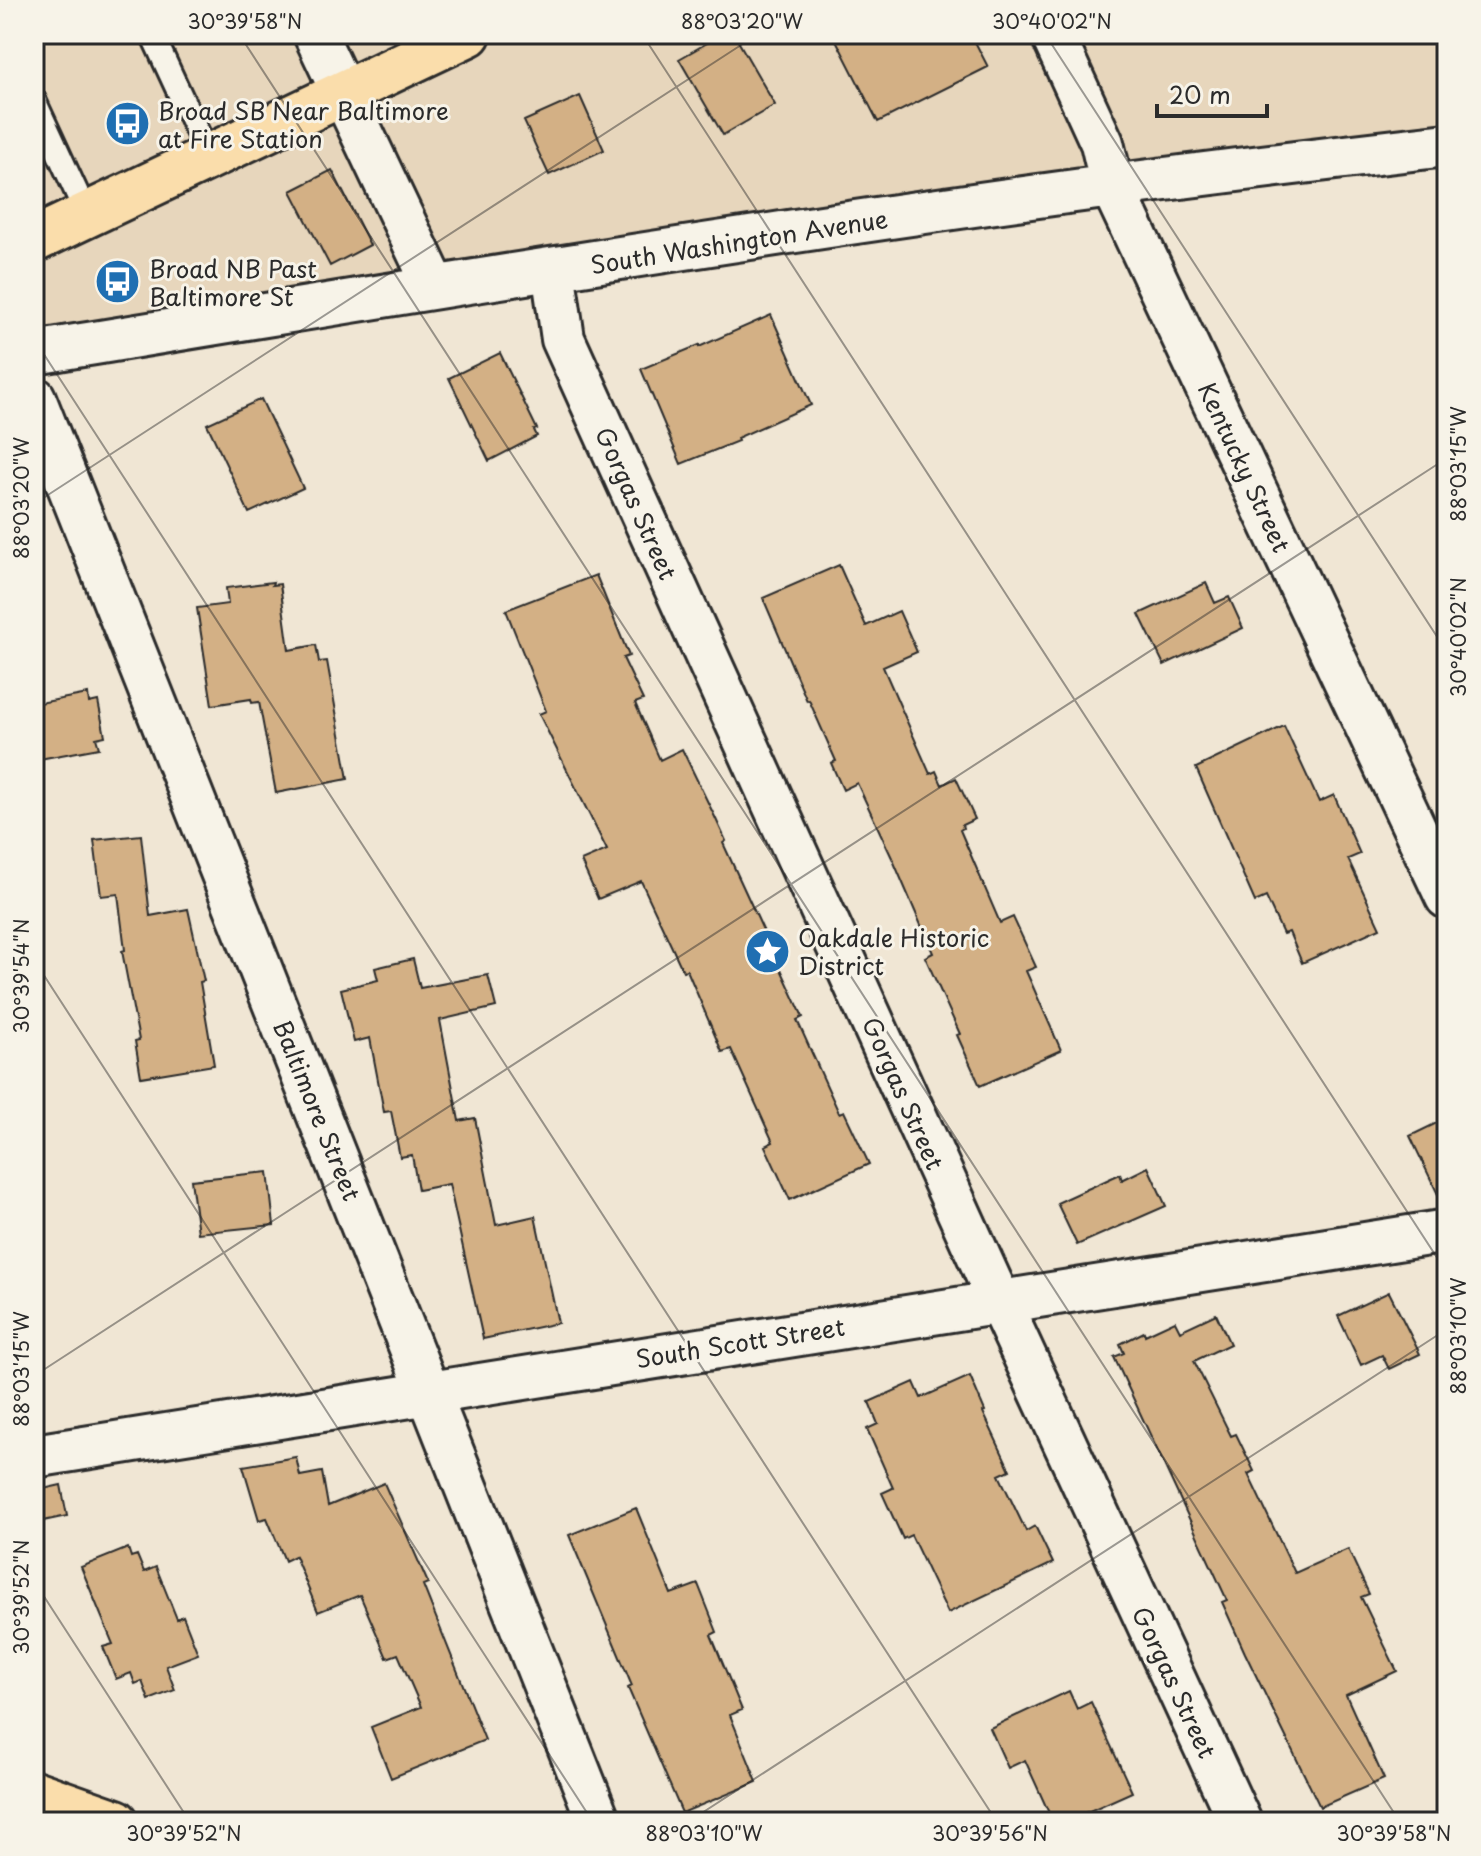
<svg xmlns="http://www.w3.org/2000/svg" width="1481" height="1856" font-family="'Playpen Sans',sans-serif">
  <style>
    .built { fill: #e7d6bc }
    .building { fill: #d3b085; stroke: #2b2b2b; stroke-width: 2 }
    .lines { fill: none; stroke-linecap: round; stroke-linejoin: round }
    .service-casing { stroke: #2b2b2b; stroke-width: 28 }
    .minor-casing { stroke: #2b2b2b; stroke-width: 48 }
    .primary-casing { stroke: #2b2b2b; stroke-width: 50 }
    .motorway-casing { stroke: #2b2b2b; stroke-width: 50 }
    .service { stroke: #f7f3e8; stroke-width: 22 }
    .minor { stroke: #f7f3e8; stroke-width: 42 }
    .primary { stroke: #faddab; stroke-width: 44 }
    .motorway { stroke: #faddab; stroke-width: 44 }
    .ticks { fill: none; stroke: #2b2b2b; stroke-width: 2; stroke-opacity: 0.45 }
    .labels { text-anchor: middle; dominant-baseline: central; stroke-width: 6; stroke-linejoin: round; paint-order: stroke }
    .poi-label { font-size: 24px; fill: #2b2b2b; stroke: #f7f3e8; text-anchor: start }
    .street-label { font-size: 24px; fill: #2b2b2b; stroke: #f7f3e8 }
    .neatline { fill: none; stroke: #2b2b2b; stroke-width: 3 }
    .ticks-label { font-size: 20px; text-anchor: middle; fill: #2b2b2b }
  </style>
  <rect width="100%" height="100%" fill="#f0e6d4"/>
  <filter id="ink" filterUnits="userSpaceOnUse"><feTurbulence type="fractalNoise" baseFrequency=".0125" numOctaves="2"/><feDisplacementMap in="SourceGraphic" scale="16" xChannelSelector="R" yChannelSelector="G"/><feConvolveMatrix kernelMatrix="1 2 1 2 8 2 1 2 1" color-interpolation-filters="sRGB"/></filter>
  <g filter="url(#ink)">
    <path class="built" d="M34,34H1447V148L34,364Z"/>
    <path class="building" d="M723,34H734L775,105L723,135L679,59Z
      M833,34H971L988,67L878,122Z
      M580,96L604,150L549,175L524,121Z
      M332,170L370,245L330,266L291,191Z
      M771,315L811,405L737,438L738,441L681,464L641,369L699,345V347Z
      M500,353L537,429L534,430L537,436L489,461L449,378Z
      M261,399L303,488L249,513L207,424Z
      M839,565L866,626L899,611L917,652L883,667L930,774L936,771L942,785L956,778L975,819L962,825L963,828L960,830L1000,923L1013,917L1036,967L1026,971L1061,1050L980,1086L957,1035L960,1034L925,957L933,953L893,860L857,783L843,790L831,763L836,761L809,700L807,701L763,598Z
      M596,575L629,656L623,658L643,700L635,703L660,760L682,749L715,817L726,841L723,843L803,1017L797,1020L839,1113L844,1111L869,1164L790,1200L765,1146L773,1142L731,1049L722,1052L687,970L683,971L641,881L598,899L581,861L607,850L539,714L546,711L506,610Z
      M273,582L272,585L280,584L289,650L316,645L319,662L327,661L348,779L276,793L259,702L252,703L251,699L212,705L197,608L228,604L226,588Z
      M1206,583L1215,603L1229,597L1243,628L1164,665L1139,614Z
      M88,694L89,703L98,701L105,736L96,738L99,748L34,760V704Z
      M1284,726L1319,802L1334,795L1360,854L1348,859L1380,928L1302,963L1289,932L1283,934L1266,897L1255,902L1196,768Z
      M141,835L150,916L188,909L204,981L200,982L214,1065L141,1077L135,1041L139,1040L122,951L125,950L118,894L101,896L94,840Z
      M413,959L420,988L488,975L496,1007L440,1020L459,1121L475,1118L496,1225L535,1216L558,1323L483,1339L449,1184L418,1190L412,1155L400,1157L391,1111L384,1112L370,1038L354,1042L341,989L378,980L375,968Z
      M1447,1118V1208L1444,1207L1410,1136Z
      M1148,1167L1166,1206L1077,1245L1057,1203L1120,1174L1122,1180Z
      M268,1172L274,1225L198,1233L191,1180Z
      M1389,1292L1420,1354L1389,1369L1382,1355L1361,1365L1338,1316Z
      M1216,1314L1230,1344L1194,1361L1231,1436L1236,1434L1254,1471L1248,1474L1295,1573L1348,1549L1369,1594L1361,1597L1397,1671L1346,1695L1384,1779L1320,1807L1245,1653L1222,1602L1227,1600L1114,1357L1124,1353L1120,1344L1144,1332L1145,1335L1175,1321L1180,1331Z
      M970,1376L985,1411L983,1412L1010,1470L999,1475L1026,1531L1035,1526L1053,1563L948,1613L911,1535L903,1539L882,1493L893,1488L867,1429L878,1424L869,1402L914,1382L921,1398Z
      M296,1457L300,1476L322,1472L328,1506L384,1483L428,1583L423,1585L485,1740L391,1778L371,1727L421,1707L398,1654L387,1658L360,1595L318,1612L295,1556L285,1561L267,1518L259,1520L243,1466Z
      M61,1485L67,1516L34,1523V1491Z
      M636,1508L671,1594L698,1584L717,1632L711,1635L742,1710L730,1715L757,1782L682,1813L628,1688L632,1686L569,1535Z
      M128,1548L131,1557L137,1555L144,1572L156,1567L177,1619L183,1616L198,1654L166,1666L175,1690L149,1700L142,1681L135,1684L131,1673L116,1679L103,1647L113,1644L81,1567Z
      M1069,1691L1077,1709L1091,1702L1132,1792L1065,1822H1053L1025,1760L1008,1768L990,1728Z"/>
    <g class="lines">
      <defs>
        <path id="service" d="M152,34L209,157
          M34,100L87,215"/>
        <path id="minor" d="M315,34L435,287
          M1052,34L1102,143L1112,186L1447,897
          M553,269L563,339L999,1301L1240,1822
          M34,353C393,294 752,234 1112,186C1224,171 1335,158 1447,145
          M34,398L599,1822
          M34,1456L1447,1231"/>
        <path id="primary" d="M34,240L468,34"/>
        <path id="motorway" d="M34,1793L116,1822"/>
      </defs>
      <use href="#service" class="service-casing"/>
      <use href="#minor" class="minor-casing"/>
      <use href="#primary" class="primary-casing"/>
      <use href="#motorway" class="motorway-casing"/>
      <use href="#service" class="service"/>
      <use href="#minor" class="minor"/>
      <use href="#primary" class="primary"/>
      <use href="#motorway" class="motorway"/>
    </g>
  </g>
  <path class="ticks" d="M239,34L1400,1822M642,34L1447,1273M1045,34L1447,652M34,339L997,1822M34,504L758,34M34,960L593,1822M34,1376L1447,458M34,1581L190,1822M688,1822L1447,1329"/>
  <defs>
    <symbol id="bus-disc" viewBox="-11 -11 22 22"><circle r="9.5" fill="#1f6fb2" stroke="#f7f3e8"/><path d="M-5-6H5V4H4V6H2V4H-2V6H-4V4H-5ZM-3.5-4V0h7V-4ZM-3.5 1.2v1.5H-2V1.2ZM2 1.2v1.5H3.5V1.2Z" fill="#fff"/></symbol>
    <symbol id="sight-disc" viewBox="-11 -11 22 22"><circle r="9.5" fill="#1f6fb2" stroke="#f7f3e8"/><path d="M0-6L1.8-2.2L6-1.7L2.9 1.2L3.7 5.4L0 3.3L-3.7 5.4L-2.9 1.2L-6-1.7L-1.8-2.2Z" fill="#fff"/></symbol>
  </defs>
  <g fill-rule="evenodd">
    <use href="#bus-disc" x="102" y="98" width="51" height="51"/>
    <use href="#bus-disc" x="92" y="256" width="51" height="51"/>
    <use href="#sight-disc" x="742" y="926" width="51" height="51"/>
  </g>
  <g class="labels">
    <g class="poi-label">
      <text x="158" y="110">Broad SB Near Baltimore<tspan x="158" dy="28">at Fire Station</tspan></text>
      <text x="149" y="268">Broad NB Past<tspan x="149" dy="28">Baltimore St</tspan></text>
      <text x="798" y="937">Oakdale Historic<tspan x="798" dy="28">District</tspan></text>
    </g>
    <g class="street-label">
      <text transform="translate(739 241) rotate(-9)">South Washington Avenue</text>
      <text transform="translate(1245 467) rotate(65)">Kentucky Street</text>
      <text transform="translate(637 503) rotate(66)">Gorgas Street</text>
      <text transform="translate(904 1093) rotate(66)">Gorgas Street</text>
      <text transform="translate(318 1110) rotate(68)">Baltimore Street</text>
      <text transform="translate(740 1342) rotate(-9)">South Scott Street</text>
      <text transform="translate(1175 1682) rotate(65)">Gorgas Street</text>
    </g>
  </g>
  <rect width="1481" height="1856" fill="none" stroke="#f7f3e8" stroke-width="88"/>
  <path d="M1157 104v12h110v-12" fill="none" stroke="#2b2b2b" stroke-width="4"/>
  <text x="1169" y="104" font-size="24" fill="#2b2b2b" stroke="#f7f3e8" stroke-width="6" paint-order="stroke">20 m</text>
  <rect x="44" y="44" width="1393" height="1768" class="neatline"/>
  <g class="ticks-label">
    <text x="245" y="29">30°39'58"N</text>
    <text x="742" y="29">88°03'20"W</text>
    <text x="1052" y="29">30°40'02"N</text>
    <text transform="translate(1459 464) rotate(-90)" y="7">88°03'15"W</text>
    <text transform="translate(22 498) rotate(-90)" y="7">88°03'20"W</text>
    <text transform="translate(1459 637) rotate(-90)" y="7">30°40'02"N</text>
    <text transform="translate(22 976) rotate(-90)" y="7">30°39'54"N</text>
    <text transform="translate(1459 1336) rotate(-90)" y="7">88°03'10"W</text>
    <text transform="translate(22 1369) rotate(-90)" y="7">88°03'15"W</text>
    <text transform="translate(22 1597) rotate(-90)" y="7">30°39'52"N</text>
    <text x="184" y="1841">30°39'52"N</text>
    <text x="704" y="1841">88°03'10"W</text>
    <text x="990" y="1841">30°39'56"N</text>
    <text x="1394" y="1841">30°39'58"N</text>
  </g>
</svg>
